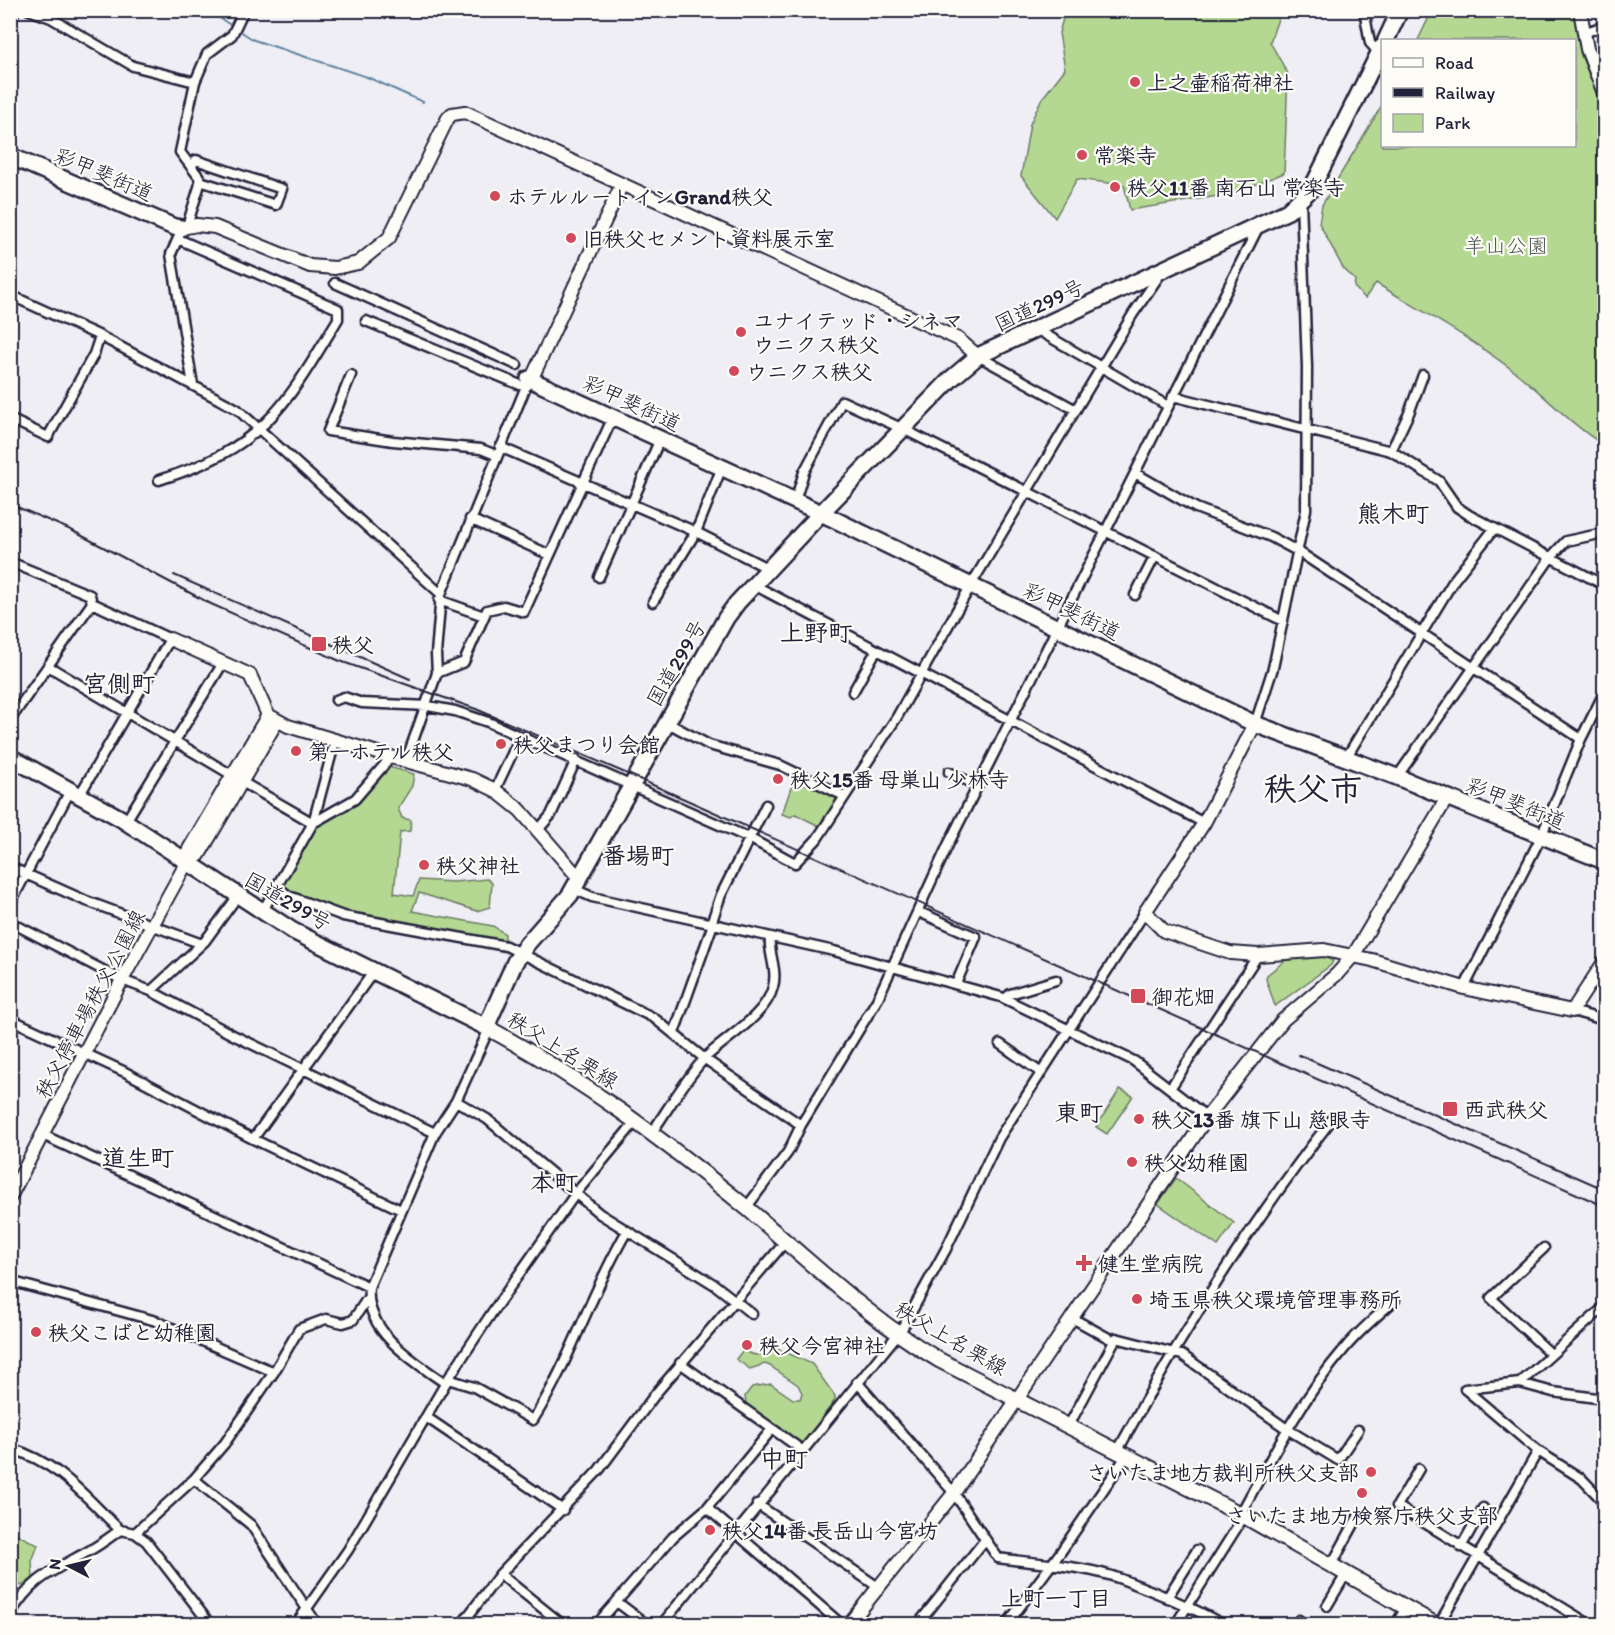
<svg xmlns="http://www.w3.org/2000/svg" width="1615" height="1635" font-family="Itim,'Klee One',sans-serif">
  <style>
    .green { fill: #b4d792; stroke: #6b7c66; stroke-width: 1.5 }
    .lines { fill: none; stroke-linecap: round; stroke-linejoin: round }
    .stream { stroke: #5e84a2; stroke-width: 2 }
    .street-casing { stroke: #22223b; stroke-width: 13 }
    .secondary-casing { stroke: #22223b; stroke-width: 16 }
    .primary-casing { stroke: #22223b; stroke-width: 18 }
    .highway-casing { stroke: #22223b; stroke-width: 20 }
    .street { stroke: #fdfcf7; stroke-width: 8 }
    .secondary { stroke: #fdfcf7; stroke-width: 12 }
    .primary { stroke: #fdfcf7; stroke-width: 14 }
    .highway { stroke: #fdfcf7; stroke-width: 15 }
    .rail { stroke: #22223b; stroke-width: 2 }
    .poi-dot { fill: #d1495b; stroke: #fdfcf7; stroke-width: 2 }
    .labels { text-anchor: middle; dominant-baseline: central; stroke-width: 4.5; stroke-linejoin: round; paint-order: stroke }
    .poi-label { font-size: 21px; font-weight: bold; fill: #22223b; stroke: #fdfcf7; text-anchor: start }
    .street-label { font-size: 21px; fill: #22223b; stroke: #fdfcf7 }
    .park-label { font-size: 21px; fill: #4e5855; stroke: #fdfcf7 }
    .neighbourhood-label { font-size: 22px; font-weight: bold; fill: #22223b; stroke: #fdfcf7 }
    .quarter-label { font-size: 24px; font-weight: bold; fill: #22223b; stroke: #fdfcf7 }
    .town-label { font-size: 33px; font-weight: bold; fill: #22223b; stroke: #fdfcf7 }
  </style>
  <rect width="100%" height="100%" fill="#efeef4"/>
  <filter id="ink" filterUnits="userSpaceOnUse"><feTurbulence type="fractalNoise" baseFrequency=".0167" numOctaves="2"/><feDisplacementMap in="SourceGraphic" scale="12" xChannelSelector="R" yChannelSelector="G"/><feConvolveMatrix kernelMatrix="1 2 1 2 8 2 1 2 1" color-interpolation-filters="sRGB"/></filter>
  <g filter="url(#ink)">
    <path class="green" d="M1065,11H1284L1280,13L1270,42L1288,74L1284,173L1231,194L1130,210L1124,185L1077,179L1055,218L1021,176L1030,124L1041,100L1065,69L1059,33Z
      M1432,11H1573L1581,55L1604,112V445C1571,425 1546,396 1515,372C1471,338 1423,312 1376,283L1365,298L1354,287L1355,280L1343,268L1319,223L1322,205L1382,105V146H1574V40H1418Z
      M389,767L414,774L412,786L398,808L402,818L411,820L410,831L400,832L394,893L413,896L419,880L454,882L487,879L492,883L490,907L477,911L419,893L412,911L493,926L505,934V941C432,928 350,924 284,888L283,882L319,822L356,802Z
      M795,776L839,797L821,827L795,814L791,817L782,814Z
      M1327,956L1328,959L1333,961L1331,965L1275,1006L1266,979L1267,975L1286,960Z
      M1120,1089L1133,1096L1107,1134L1096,1127Z
      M1176,1178L1234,1223L1218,1246L1158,1204Z
      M772,1346L812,1364L835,1396V1400L802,1445L746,1404L745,1396L752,1387L771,1384L793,1399H800L802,1393L798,1385L770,1366L765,1364L750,1369L736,1359L743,1350C757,1358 761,1356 772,1346Z
      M11,1531L38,1545L32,1561L33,1578L22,1586L11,1581Z"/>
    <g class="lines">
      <path class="stream" d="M207,10L254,40L367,77L423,102"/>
      <defs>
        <path id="street" d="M29,10L51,18L133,66L195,82
          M1364,10L1370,43L1379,53
          M10,23L15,10
          M1583,33L1604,26
          M191,167L196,160L282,189L276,205L200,181
          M187,226L200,184L199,177L180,152L195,82L207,54L232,35L244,10
          M179,236L171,254L193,385
          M335,283L517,365
          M10,295L100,336L237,409L441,594
          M366,321L525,387
          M1036,329L1168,406
          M978,356L1076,410
          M351,375L328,431L393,441L481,449L496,455
          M1173,396L1391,451L1439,481L1457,507L1469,515L1604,585
          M10,419L48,437L94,354L100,336
          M500,447L696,532L769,569
          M1391,451L1409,413L1423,375
          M1135,473L1196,508L1271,537L1299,552L1581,739
          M159,480C263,448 285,407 338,319V309L178,239
          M795,501L804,472L842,401L903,429L1283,621
          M470,519L550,555
          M10,562L90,595L92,603L170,639L79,796
          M599,577L660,439
          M754,585L1204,823
          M1135,595L1155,556
          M439,600L484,616
          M653,602L696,532L722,467
          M48,666L232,775
          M437,673L464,662L487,610L504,606L524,612L613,417
          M853,692L876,651
          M336,700L344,697L362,703L428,706L455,711L488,722L749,838L795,863L817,839L897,717L971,585L1133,314L1161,273
          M10,720L92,603
          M666,722L709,745L780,765L844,796
          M1255,724L1273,668L1306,510L1307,367L1301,200
          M1346,758L1454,580L1494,529
          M406,761L437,673L436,654L441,594L529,379
          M949,772L978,786
          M1397,777L1551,557L1566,541L1604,533
          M242,782L313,823
          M495,790L520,737
          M126,821L223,663
          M313,823L355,799L391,757
          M538,830L551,815L576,760
          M10,867L84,900L202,944
          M277,887L289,896L343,916L506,946L654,1018L705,1059L801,1125
          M574,889L592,897L834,951L1001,997L1134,1061L1207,1117
          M10,904L70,791
          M262,912L313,823L335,741
          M919,912L976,937L956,984
          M10,922L122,980L151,991L233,1035L435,1133
          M711,924L721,895L766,805
          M1464,988L1541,837L1581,739L1604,693
          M151,991L205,941L237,897
          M1005,999L1010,994L1056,980
          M1572,1011L1604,1020
          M10,1019L125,1072L253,1139L401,1210
          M674,1033L713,924
          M1000,1044L1040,1072
          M1171,1087L1258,955
          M456,1101L487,1119L600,1214L715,1285L752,1314
          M651,1134C668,1109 684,1081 704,1059C724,1039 766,1016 773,987C778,969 768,954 770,937
          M43,1135L369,1287
          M253,1139L374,971
          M746,1208L788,1152L801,1125L877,1000L948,845L1258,228
          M1544,1248L1491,1298L1551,1354
          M10,1281L156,1321L274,1372
          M1072,1318L1114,1341
          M680,1363L802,1450
          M448,1379L474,1387L533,1420C571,1360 591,1292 627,1231
          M857,1382L954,1493L998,1558C1038,1564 1082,1565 1121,1579C1156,1592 1190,1606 1222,1624
          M445,1383C413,1361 364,1331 369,1287L435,1133L456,1101L489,1029
          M1520,1383L1604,1307
          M1465,1389L1538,1451L1582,1479L1604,1502
          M1465,1389L1520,1383L1553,1392L1604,1399
          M426,1417L563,1510
          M1068,1427L1116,1338L1182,1355L1287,1429L1338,1460L1358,1430
          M10,1448C61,1464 83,1495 120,1530
          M1118,1450C1181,1334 1251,1222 1333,1118
          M1419,1469L1397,1506L1589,1624
          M194,1479L251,1525L317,1624
          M757,1504L878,1587
          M707,1508L841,1624
          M1240,1515C1271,1457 1302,1398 1345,1348C1360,1330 1378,1315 1395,1300
          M135,1533L194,1479L225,1443L274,1372L299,1329L326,1319L343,1323L353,1320L367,1299
          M1461,1547L1483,1508
          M1331,1566L1359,1515
          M500,1574L562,1624
          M1167,1598L1197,1550
          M617,1602L646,1624
          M1327,1606L1346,1574
          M10,1615C31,1579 51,1572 85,1553C97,1547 109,1538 120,1530L135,1533L146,1541L210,1624
          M296,1624L348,1550L448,1379L491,1314L576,1193L635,1122
          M462,1624L500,1574L599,1470L657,1392L786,1241
          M597,1624L673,1537L707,1508L772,1429
          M662,1624L902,1329L946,1249L999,1138L1145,912
          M918,1624L984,1541
          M1007,1624L1060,1553L1127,1455
          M1176,1624L1244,1516
          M1297,1624L1299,1620
          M1396,1624L1407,1606
          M1439,1624L1538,1451"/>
        <path id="secondary" d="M1580,10L1587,49L1604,93
          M181,228L197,225L215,227L310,266L335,268L358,263L389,238L448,118L452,114L465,112L958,339L978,356
          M531,380L622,184
          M170,639L250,675L268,715L288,726L391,757L472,779L495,790L520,810L579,878
          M1255,724L1204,823L1145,912L1164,931L1230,953L1258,955L1324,950L1372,960L1464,988L1572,1011L1604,962
          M187,862L199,855L277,721
          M10,1197L122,980L187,862L189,849L268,715
          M849,1624L954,1493L1207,1117L1283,1020L1337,974L1353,956L1447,798"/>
        <path id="primary" d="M486,1027C579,1077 665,1141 747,1208C809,1261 868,1318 939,1360L1244,1516L1435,1624"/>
        <path id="highway" d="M1386,40L1400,10
          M10,156L174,227L181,228
          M529,379L821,513L1255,724L1397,777L1604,861
          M10,757L120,818L293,931L486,1027L515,962L527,944L570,895L726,618L737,603L821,513L951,379L978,356L1288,211L1312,188L1382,47"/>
      </defs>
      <use href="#street" class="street-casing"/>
      <use href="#secondary" class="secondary-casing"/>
      <use href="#primary" class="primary-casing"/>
      <use href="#highway" class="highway-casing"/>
      <use href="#street" class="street"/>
      <use href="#secondary" class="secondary"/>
      <use href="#primary" class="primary"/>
      <use href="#highway" class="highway"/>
      <path class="rail" d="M10,504L71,530L211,604L340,661L476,709L637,778L1604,1206
        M174,575L410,679
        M1299,1055L1604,1189"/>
    </g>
  </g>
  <g class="poi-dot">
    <circle cx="1135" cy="82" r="6"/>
    <circle cx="1082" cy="155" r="6"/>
    <circle cx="1115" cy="187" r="6"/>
    <circle cx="495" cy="196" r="6"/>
    <circle cx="571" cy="238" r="6"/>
    <circle cx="741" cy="332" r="6"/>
    <circle cx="734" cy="371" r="6"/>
    <rect x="311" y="636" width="16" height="16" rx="3"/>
    <circle cx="501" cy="744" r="6"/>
    <circle cx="296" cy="751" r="6"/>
    <circle cx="778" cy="779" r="6"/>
    <circle cx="424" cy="865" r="6"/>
    <rect x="1130" y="988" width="16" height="16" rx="3"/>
    <rect x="1442" y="1101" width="16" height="16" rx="3"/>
    <circle cx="1139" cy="1119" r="6"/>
    <circle cx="1132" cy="1162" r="6"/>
    <path d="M1081 1254h6v6h6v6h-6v6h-6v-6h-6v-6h6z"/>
    <circle cx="1137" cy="1299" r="6"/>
    <circle cx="36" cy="1332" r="6"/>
    <circle cx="747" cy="1345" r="6"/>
    <circle cx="1371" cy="1472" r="6"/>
    <circle cx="1362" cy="1493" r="6"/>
    <circle cx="710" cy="1530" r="6"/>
  </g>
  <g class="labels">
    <g class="poi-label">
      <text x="1147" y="82">上之壷稲荷神社</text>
      <text x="1094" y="155">常楽寺</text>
      <text x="1127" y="187">秩父11番 南石山 常楽寺</text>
      <text x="507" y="196">ホテルルートインGrand秩父</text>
      <text x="583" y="238">旧秩父セメント資料展示室</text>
      <text x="753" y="320">ユナイテッド・シネマ<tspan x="753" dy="24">ウニクス秩父</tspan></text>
      <text x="746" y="371">ウニクス秩父</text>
      <text x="332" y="644">秩父</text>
      <text x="513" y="744">秩父まつり会館</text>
      <text x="308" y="751">第一ホテル秩父</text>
      <text x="790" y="779">秩父15番 母巣山 少林寺</text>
      <text x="436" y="865">秩父神社</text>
      <text x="1152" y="996">御花畑</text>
      <text x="1464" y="1109">西武秩父</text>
      <text x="1151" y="1119">秩父13番 旗下山 慈眼寺</text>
      <text x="1144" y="1162">秩父幼稚園</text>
      <text x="1098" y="1263">健生堂病院</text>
      <text x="1149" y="1299">埼玉県秩父環境管理事務所</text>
      <text x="48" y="1332">秩父こばと幼稚園</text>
      <text x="759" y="1345">秩父今宮神社</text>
      <text x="1359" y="1472" text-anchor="end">さいたま地方裁判所秩父支部</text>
      <text x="1362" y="1515" text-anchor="middle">さいたま地方検察庁秩父支部</text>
      <text x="722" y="1530">秩父14番 長岳山今宮坊</text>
    </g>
    <g class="street-label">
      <text transform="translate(104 174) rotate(23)">彩甲斐街道</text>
      <text transform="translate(1039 305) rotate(-25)">国道299号</text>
      <text transform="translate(632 403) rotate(25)">彩甲斐街道</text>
      <text transform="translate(1072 611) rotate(26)">彩甲斐街道</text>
      <text transform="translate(676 663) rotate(-60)">国道299号</text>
      <text transform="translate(1516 803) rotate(22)">彩甲斐街道</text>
      <text transform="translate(288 901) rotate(30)">国道299号</text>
      <text transform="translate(90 1004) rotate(-62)">秩父停車場秩父公園線</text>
      <text transform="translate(563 1050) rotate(32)">秩父上名栗線</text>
      <text transform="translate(951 1338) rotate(30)">秩父上名栗線</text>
    </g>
    <g class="park-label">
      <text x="1506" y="245">羊山公園</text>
    </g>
    <g class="neighbourhood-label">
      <text x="1056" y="1598">上町一丁目</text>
    </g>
    <g class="quarter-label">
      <text x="1393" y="513">熊木町</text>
      <text x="816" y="632">上野町</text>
      <text x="119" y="683">宮側町</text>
      <text x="638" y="855">番場町</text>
      <text x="1079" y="1112">東町</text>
      <text x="138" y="1157">道生町</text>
      <text x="554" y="1182">本町</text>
      <text x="784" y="1458">中町</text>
    </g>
    <g class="town-label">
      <text x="1313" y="788">秩父市</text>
    </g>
  </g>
  <rect width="1615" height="1635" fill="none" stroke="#fdfcf7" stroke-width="36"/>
  <rect x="18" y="18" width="1579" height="1599" fill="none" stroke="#22223b" stroke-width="2" filter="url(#ink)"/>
  <rect x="1381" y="39" width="195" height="108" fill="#fdfcf7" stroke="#a5a5ac" stroke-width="1.5"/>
  <rect x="1393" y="58" width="30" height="9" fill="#fdfcf7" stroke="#a5a5ac" stroke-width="1.5"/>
  <text x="1435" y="69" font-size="18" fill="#22223b">Road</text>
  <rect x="1393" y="88" width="30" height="9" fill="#22223b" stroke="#a5a5ac" stroke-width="1.5"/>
  <text x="1435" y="99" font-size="18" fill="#22223b">Railway</text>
  <rect x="1393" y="114" width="30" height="18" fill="#b4d792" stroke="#a5a5ac" stroke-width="1.5"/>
  <text x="1435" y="129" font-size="18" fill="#22223b">Park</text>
  <g transform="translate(69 1566) rotate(277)" stroke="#fdfcf7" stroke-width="4.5" paint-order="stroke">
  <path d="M0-4.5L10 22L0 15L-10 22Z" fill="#22223b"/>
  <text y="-9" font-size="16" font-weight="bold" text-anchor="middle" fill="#22223b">N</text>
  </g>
</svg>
